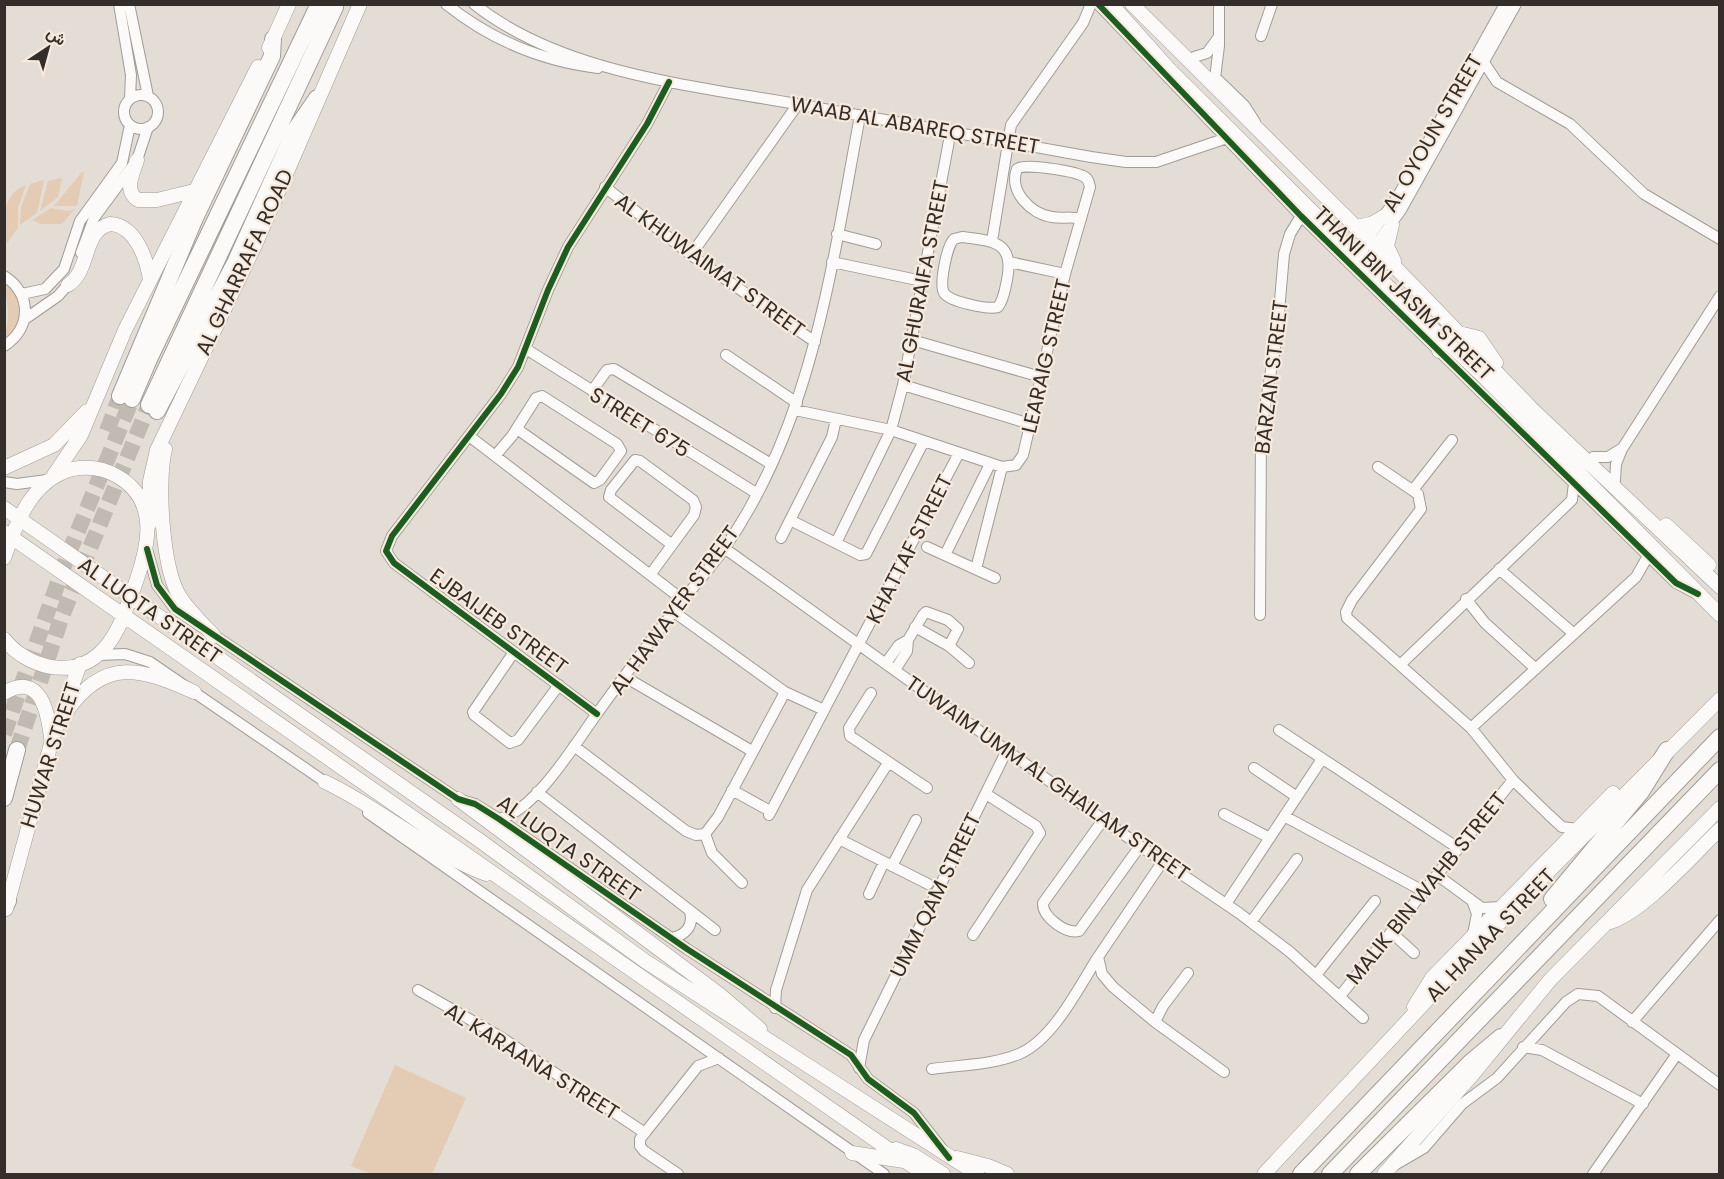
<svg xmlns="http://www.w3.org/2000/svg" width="1724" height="1179" font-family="Poppins,Vazirmatn,sans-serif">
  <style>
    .green { fill: #e3ccb3 }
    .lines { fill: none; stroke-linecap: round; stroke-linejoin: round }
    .highway-tunnel { stroke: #c0bab3; stroke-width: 16; stroke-dasharray: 16 8; stroke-linecap: butt }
    .minor-casing { stroke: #a19c97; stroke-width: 12 }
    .major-casing { stroke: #a19c97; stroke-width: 15 }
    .highway-casing { stroke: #a19c97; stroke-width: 18 }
    .minor { stroke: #fbfaf9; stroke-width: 10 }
    .major { stroke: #fbfaf9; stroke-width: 14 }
    .highway { stroke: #fbfaf9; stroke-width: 16 }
    .cycleway-casing { stroke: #f7eadd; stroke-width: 10 }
    .cycleway { stroke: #1b5e20; stroke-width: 6 }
    .labels { text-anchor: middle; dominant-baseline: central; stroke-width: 4.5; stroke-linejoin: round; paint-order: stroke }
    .street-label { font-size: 21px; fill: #332e29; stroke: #f7eadd }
  </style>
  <rect width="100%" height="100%" fill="#e3ddd6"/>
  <path class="green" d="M82,172H84L77,206H54Z
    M62,178L58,197L40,211L48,181Z
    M44,180L37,213L20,225L21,207L30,184Z
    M26,185L18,208V228L7,243C0,222 3,193 26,185Z
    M51,208L67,211L75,209L62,224H40L32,220Z
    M4,283L19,298L21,321L5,342C5,332 8,322 8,313C8,303 5,294 4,283Z
    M395,1065L466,1098L432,1174H371L351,1166Z"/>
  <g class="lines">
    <path class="highway-tunnel" d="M107,431L120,396
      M4,734L66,560L132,399
      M17,750L62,616L149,405"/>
    <defs>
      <path id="minor" d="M119,4L131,75L130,98
        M129,4L148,96
        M446,4C491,40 541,61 598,68
        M474,4C561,73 690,85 796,104C894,121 992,139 1091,157L1126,162H1156L1227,138
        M1098,4L1301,216L1676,583L1697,594
        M1261,36L1272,4
        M1194,57L1207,53L1218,38
        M1485,64L1497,82L1570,124L1644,194L1720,239
        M1215,78L1219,46V4
        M1216,78L1244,105L1255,122
        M124 112a17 17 0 1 1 34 0a17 17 0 1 1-34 0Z
        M605,187L691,255L815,342
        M837,234L876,244
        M962,237C992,241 1015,241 1007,280C1005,289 1004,299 998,307C989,310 950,302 944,293C939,284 947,245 954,239Z
        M992,241L1011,125L1083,23L1091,4
        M1375,246L1401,210L1516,4
        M81,253L94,218L137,160L148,127
        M691,255L798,104
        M1362,261L1364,244L1398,196L1505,4
        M832,262L922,281
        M1009,262L1065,274
        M4,276C32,293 32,329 4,346
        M22,294L45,289L64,269L80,221L122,163L130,125
        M25,319L58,296L73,279
        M912,340L1041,377
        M526,349L756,493
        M726,355L797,403
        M903,385L1030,424
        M592,391L607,370L614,369L771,464
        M795,410L891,430L1002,467L1016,465L1023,455L1065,274L1090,187C1089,182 1088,178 1083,176C1073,171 1025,163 1017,169C1008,191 1031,214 1052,217C1062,219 1071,216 1081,219
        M469,436L683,600
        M495,456L512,436L536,398L542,396L617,444L621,451L600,480L594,483L517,429
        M1593,457H1608L1621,449
        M1378,467L1418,494L1421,509L1352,600L1346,612L1347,618L1471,728L1513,780L1549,815L1562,827L1577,829
        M1615,480L1616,464L1622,449L1720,296
        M4,482L17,484L47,480
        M1413,490L1452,440
        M790,520L860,555L866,554L924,441
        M781,538L832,437L836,419
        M836,543L891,430L903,385L951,130
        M927,547L995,578
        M724,548L1140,846L1239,913L1290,952L1363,1018
        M147,549L157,585L175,609L458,799L475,804L499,819L687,949L851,1055L868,1079L914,1113L943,1150
        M945,555L990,464
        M976,569L1002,467
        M1499,569L1574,634
        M650,575L694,515L696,507L693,500L640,461L635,460L611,490L609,497L671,544
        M1466,599L1485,623L1536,669
        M674,612L785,692L824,710
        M1260,615L1261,431L1277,335L1284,254L1290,234L1301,216
        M949,646L969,663
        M514,652L473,712L474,715L510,743L518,740L559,685
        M98,655L125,654L150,662L331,786
        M886,663L899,645L908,640L923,615L926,612L948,620L958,629L949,646L915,627
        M1400,665L1572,500L1574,483
        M895,670L907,651L908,640
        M625,677L752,751
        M871,693L849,728L850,736L927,788
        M597,714L394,563L386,551L392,536L501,394L518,367L548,290L568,247L647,124L669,82
        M1471,728L1636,577L1648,556
        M1279,730L1458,848
        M574,746L686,831L696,835L705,834L718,817L785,692
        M1254,768L1297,797
        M732,790L770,811
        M537,792L715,930
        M368,813L884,1174
        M1224,814L1270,838
        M769,815L959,453
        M1284,816L1423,891
        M499,819C535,811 575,744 596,715C622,679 648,644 675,610C691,589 709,570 724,549C813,422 832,264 860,116
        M1103,820L1043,903C1042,917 1066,934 1079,931L1140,846
        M705,834L712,853L742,883
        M839,839L928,884
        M1163,861L1098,957L1102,974L1113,987L1155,1022L1224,1072
        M892,866L916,820
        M1437,875L1482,908L1501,907
        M869,894L884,862
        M1473,903L1477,914L1473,934
        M1226,904L1322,759
        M1251,922L1297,859
        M1391,932L1414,953
        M973,935L1040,833L1036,826L986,794
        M671,938C685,936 694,926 690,912
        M1316,975L1375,901
        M418,990L499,1036L645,1133
        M1340,996L1513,780
        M775,1008L776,990L807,890L888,763
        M1155,1022L1163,1006L1188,973
        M1632,1022L1720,920
        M1523,1047L1542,1050L1643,1104
        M859,1068L864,1040L1007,750
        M932,1069C961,1065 992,1065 1019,1054C1053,1040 1079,987 1098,957
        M1393,1166L1424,1148L1462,1104L1497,1078L1566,1002L1578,994L1598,996L1720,1085
        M678,1174L644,1151L640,1146V1139L698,1066L719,1058
        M1593,1174L1677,1054"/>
      <path id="major" d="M1111,4L1167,67L1381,280L1483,376L1720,615
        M1132,4L1368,239L1533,410L1720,587
        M269,48L289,4
        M137,160C133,174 123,190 138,200H157L194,191
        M1392,225L1387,246L1394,261
        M1355,227L1371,224L1385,216
        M68,285C91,270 82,231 110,224C135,225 147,259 150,280
        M1434,330L1439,351
        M1455,332L1479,338L1496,363
        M165,449C157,482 162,568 180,597C189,611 202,623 214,636
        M4,468L54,445L87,411
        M54,475L81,435L125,330L258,67
        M4,508L479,840L645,961L977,1174
        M149,525L150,481L157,450L256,243L360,4
        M1666,525L1709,565
        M4,532L924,1174
        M4,558C17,521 32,479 73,469C89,466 103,468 117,476C163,502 147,553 132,593C124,615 117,637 100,653C71,680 26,667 4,639
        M4,693C41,671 48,713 51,738
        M67,711C104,657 142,668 194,692
        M325,782C381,808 428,852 486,874
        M458,799L719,994L760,1029
        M6,909L52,740L80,664
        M1607,923C1641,915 1693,855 1720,829
        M1414,1007L1432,978L1613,793
        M896,1149L913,1155L943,1174
        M852,1153L904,1161
        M957,1158L988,1166L1007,1174
        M1264,1174L1532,888L1720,699
        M1384,1174L1473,1074L1550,980L1720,808"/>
      <path id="highway" d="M120,396L195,218L272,56L273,39
        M132,399L149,359L319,4
        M149,405L335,7
        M157,411L235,263L295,130L317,98
        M4,798L17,750
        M1552,899L1641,792L1667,750
        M4,908L8,901
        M1301,1174L1720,737
        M1330,1174L1720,770
        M1358,1174L1471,1062L1501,1037"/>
    </defs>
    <use href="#minor" class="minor-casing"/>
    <use href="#major" class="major-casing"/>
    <use href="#highway" class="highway-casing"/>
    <use href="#minor" class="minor"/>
    <use href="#major" class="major"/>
    <use href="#highway" class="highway"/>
    <defs>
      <path id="cycleway" d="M1098,4L1301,216L1676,583L1698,594
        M147,549L157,585L175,609L458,799L475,804L499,819L687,949L851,1055L868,1079L914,1113L949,1158
        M597,714L394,563L386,551L392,536L501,394L518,367L548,290L568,247L647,124L669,82"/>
    </defs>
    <use href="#cycleway" class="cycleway-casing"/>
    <use href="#cycleway" class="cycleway"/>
  </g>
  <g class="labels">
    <g class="street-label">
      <text transform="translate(915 125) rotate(10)">WAAB AL ABAREQ STREET</text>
      <text transform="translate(1432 133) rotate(-60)">AL OYOUN STREET</text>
      <text transform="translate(244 262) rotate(-65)">AL GHARRAFA ROAD</text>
      <text transform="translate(710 265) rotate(36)">AL KHUWAIMAT STREET</text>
      <text transform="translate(922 281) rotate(-79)">AL GHURAIFA STREET</text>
      <text transform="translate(1404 293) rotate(44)">THANI BIN JASIM STREET</text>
      <text transform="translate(1046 356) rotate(-77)">LEARAIG STREET</text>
      <text transform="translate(1271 377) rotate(-83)">BARZAN STREET</text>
      <text transform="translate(640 422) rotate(32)">STREET 675</text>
      <text transform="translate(909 549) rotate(-63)">KHATTAF STREET</text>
      <text transform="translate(150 610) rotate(35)">AL LUQTA STREET</text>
      <text transform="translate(674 610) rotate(-54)">AL HAWAYER STREET</text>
      <text transform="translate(499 621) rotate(36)">EJBAIJEB STREET</text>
      <text transform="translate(50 755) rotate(-72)">HUWAR STREET</text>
      <text transform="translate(1048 778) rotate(35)">TUWAIM UMM AL GHAILAM STREET</text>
      <text transform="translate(569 848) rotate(35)">AL LUQTA STREET</text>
      <text transform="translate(1426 888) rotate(-51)">MALIK BIN WAHB STREET</text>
      <text transform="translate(935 895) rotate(-64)">UMM QAM STREET</text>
      <text transform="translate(1490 935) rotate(-46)">AL HANAA STREET</text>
      <text transform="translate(532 1061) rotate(32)">AL KARAANA STREET</text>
    </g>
  </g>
  <rect width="1724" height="1179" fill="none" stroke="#332e29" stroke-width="12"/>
  <g transform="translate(48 48) rotate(36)" stroke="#f7eadd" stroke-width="4.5" paint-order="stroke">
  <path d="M0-4.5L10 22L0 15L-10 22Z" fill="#332e29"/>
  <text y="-9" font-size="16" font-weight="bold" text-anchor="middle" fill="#332e29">ش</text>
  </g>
</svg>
